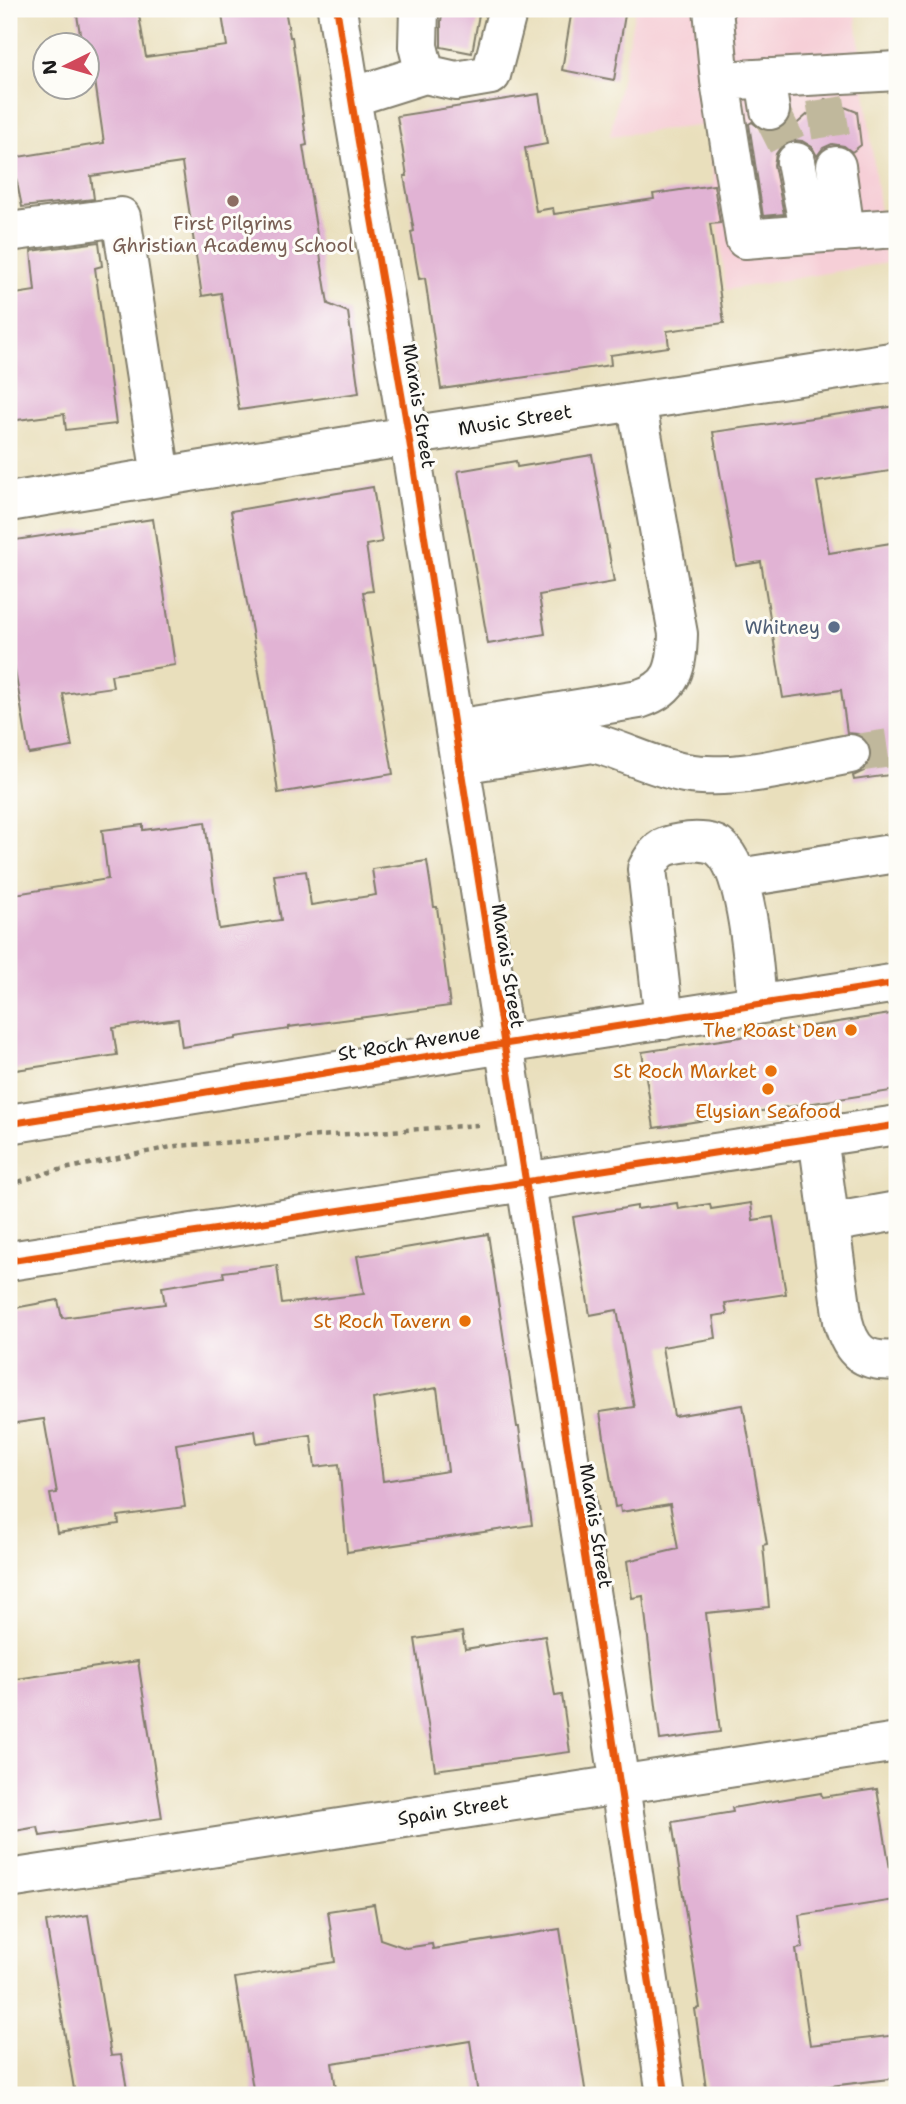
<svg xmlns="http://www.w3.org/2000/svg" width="906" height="2104" font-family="'Shantell Sans',sans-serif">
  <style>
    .built { fill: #f6cfd7 }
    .building { fill: #e1b3d4; fill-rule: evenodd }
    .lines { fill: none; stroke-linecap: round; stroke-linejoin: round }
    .minor-tunnel { stroke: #c0b89c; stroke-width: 38; stroke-dasharray: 38 19; stroke-linecap: butt }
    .minor-casing { stroke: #827e6c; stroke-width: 42 }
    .path { stroke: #827e6c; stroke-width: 4.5; stroke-dasharray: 5 5; stroke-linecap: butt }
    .minor { stroke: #fff; stroke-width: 38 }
    .cycleway-casing { stroke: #fdfcf7; stroke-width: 11 }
    .cycleway { stroke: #e8590c; stroke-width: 7 }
    .education-dot { fill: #8d6e63; stroke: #fdfcf7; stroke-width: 2.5 }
    .service-dot { fill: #5c6f8a; stroke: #fdfcf7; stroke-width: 2.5 }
    .food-dot { fill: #e8710a; stroke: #fdfcf7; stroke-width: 2.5 }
    .labels { text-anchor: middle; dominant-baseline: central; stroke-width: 6; stroke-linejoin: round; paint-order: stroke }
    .education-label { font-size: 19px; fill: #785e54; stroke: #fdfcf7 }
    .street-label { font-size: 19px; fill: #1c1c1c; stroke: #fdfcf7 }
    .service-label { font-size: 19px; fill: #4e5e75; stroke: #fdfcf7; text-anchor: end }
    .food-label { font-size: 19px; fill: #c56008; stroke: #fdfcf7; text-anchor: end }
  </style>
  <rect width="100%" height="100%" fill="#fdfcf7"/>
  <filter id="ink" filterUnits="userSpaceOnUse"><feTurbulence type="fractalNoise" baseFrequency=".0143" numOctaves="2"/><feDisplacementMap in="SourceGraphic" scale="14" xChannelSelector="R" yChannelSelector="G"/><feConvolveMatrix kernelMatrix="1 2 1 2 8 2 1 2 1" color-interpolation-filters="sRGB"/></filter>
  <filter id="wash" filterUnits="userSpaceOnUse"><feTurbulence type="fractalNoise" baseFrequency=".00686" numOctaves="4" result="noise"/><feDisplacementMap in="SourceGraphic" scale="28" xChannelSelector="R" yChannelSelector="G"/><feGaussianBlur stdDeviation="1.57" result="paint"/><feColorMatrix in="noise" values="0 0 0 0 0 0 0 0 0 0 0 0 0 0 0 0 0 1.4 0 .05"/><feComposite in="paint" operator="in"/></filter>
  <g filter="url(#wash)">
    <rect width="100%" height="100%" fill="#e9dfbc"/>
    <path class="built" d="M635,9H855L886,263L726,290L707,125L610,136Z"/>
    <g id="blocks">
      <path class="building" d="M76,9H138L146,57L227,46L221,9H285L290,37H292L307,145L303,146L328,304L348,312L359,393L239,410L221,293L202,296L182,163L91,176L94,199L22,207L12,158L104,143L92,60H88V46H82Z
        M443,9H480L472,53L441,47V21Z
        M572,9H626L614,80L562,70Z
        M539,94L547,144L525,148L536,211L553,208L554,214L654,199L653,194L714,185L720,223L710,224L724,323L667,331L669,347L610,355L611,365L441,389L425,278L419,279L411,232L414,231L404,176H407L397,116Z
        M825,99L857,112L861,145L852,152L844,146L832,144L823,148L817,156L812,147L802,141L793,140L782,145L776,154L774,165L784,214L763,216L749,124L752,122L762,130L773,132L783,128V136Z
        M99,242L102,266L95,268L116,424L66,430L64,414L9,421V295L35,291L31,251Z
        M897,406V470L817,482L829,553L897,542V774L854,780L853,776L864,771L870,762L872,751L866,739L858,734L847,733L841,690L783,698L761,562L736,566L713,432Z
        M592,455L614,582L539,595L545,634L488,644L458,471L516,461L517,467Z
        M373,487L382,542L366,545L373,591L363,592L393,774L278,793L271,741L231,511Z
        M153,519L175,665L111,675L113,687L63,694L72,747L29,754L9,635V541Z
        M205,822L219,929L281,920L274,875L306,871L311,905L376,895L372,869L427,861L434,907H437L450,1006L289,1027V1029L236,1037V1039L182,1047L178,1019L113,1028L117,1055L9,1071V895L108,879L102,830L143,825V830Z
        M897,1013V1090L654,1128L642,1052Z
        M677,1203L678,1209L710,1204L711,1209L751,1203L753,1220L773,1217L786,1294L725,1303L727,1314L713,1316L716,1338L662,1347L674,1416L743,1405L767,1544L763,1545L769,1607L706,1613L720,1732L660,1740L643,1596L632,1598L627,1561L678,1549L670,1504L621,1512L620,1506L615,1507L600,1412L634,1407L617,1310L590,1315L573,1217L637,1206V1209Z
        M488,1234L517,1427H519L532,1525L347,1552L339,1464L315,1467L311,1435L257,1443L255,1431L176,1444L185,1507L118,1516L119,1524L57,1533L50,1494L57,1493L44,1419L9,1424V1309L58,1300L62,1318L165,1304L162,1287L224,1277L223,1272L277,1265L282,1304L364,1294L357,1256ZM437,1388L448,1471L383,1481L373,1399Z
        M462,1632L465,1649L545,1636L555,1696L562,1695L570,1752L435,1770L415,1639Z
        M138,1661L162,1818L40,1836L38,1827L9,1832V1680Z
        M877,1789L895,1900L799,1915L803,1948L796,1949L810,2045L897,2035V2078L755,2095H707L695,2009L700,2008L672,1822L733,1812L732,1808L821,1793L822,1797Z
        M374,1904L380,1939L406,1948L432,1944L433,1949L560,1929L586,2095H478L470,2041L332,2063L337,2095H254L235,1978L335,1962L328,1911Z
        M88,1915L111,2056L121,2055L128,2095H75L46,1922Z"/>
    </g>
  </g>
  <g filter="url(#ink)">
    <use href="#blocks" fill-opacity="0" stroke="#827e6c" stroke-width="2"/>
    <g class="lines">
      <path class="minor-tunnel" d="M825,99L836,166
        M770,110L796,162
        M850,754L897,747"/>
      <defs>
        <path id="minor" d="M337,9C359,152 385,295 409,438C498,990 585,1542 666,2095
          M419,9L418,46L425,74L456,81L491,75L508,9
          M713,9L720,81L897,71
          M765,78L770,110
          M720,81L745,239L810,234
          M352,97L425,74
          M796,162L810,234L897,228
          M836,166L845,232
          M9,232L121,217L161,476
          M9,502L408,436L897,361
          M455,729L639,699C674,688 677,667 678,634L636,401
          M460,764L593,743C624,751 653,767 685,773C736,782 800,763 850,754
          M739,878L897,853
          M664,1020L647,869C658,846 665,845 689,842C698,841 714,842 720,848C748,871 754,968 757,1005
          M9,1124L504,1044L897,983
          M818,1137L843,1321C851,1352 864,1363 897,1360
          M830,1223L897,1211
          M9,1261L897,1125
          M9,1879L897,1742"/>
      </defs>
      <use href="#minor" class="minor-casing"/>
      <path class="path" d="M9,1185L50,1172L176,1146L478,1125"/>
      <use href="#minor" class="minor"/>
      <defs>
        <path id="cycleway" d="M337,9C359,152 385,295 409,438C498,990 585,1542 666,2095
          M9,1124L504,1044L897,983
          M9,1261L897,1125"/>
      </defs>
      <use href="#cycleway" class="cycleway-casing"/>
      <use href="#cycleway" class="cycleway"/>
    </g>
  </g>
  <circle class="education-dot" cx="233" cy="201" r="7"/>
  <circle class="service-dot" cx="834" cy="627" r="7"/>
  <g class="food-dot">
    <circle cx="851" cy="1030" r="7"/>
    <circle cx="771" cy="1071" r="7"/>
    <circle cx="768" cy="1089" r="7"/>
    <circle cx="465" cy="1321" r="7"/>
  </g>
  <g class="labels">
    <g class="education-label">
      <text x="233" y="223">First Pilgrims<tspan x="233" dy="22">Ghristian Academy School</tspan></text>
    </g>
    <g class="street-label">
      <text transform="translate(419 406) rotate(81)">Marais Street</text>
      <text transform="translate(515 420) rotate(-9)">Music Street</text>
      <text transform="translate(508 966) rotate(81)">Marais Street</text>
      <text transform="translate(409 1043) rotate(-9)">St Roch Avenue</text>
      <text transform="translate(596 1526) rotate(81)">Marais Street</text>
      <text transform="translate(453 1810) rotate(-9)">Spain Street</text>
    </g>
    <g class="service-label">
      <text x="820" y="627">Whitney</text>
    </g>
    <g class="food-label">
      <text x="837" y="1030">The Roast Den</text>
      <text x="757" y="1071">St Roch Market</text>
      <text x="768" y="1111" text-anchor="middle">Elysian Seafood</text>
      <text x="451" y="1321">St Roch Tavern</text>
    </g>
  </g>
  <rect width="906" height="2104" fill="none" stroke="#fdfcf7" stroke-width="35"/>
  <g transform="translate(66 66) rotate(265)"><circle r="33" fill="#fdfcf7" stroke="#a3a29f" stroke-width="2"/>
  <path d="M0-5L12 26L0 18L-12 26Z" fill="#d1495b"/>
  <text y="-10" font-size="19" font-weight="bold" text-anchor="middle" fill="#1c1c1c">N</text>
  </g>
</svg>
